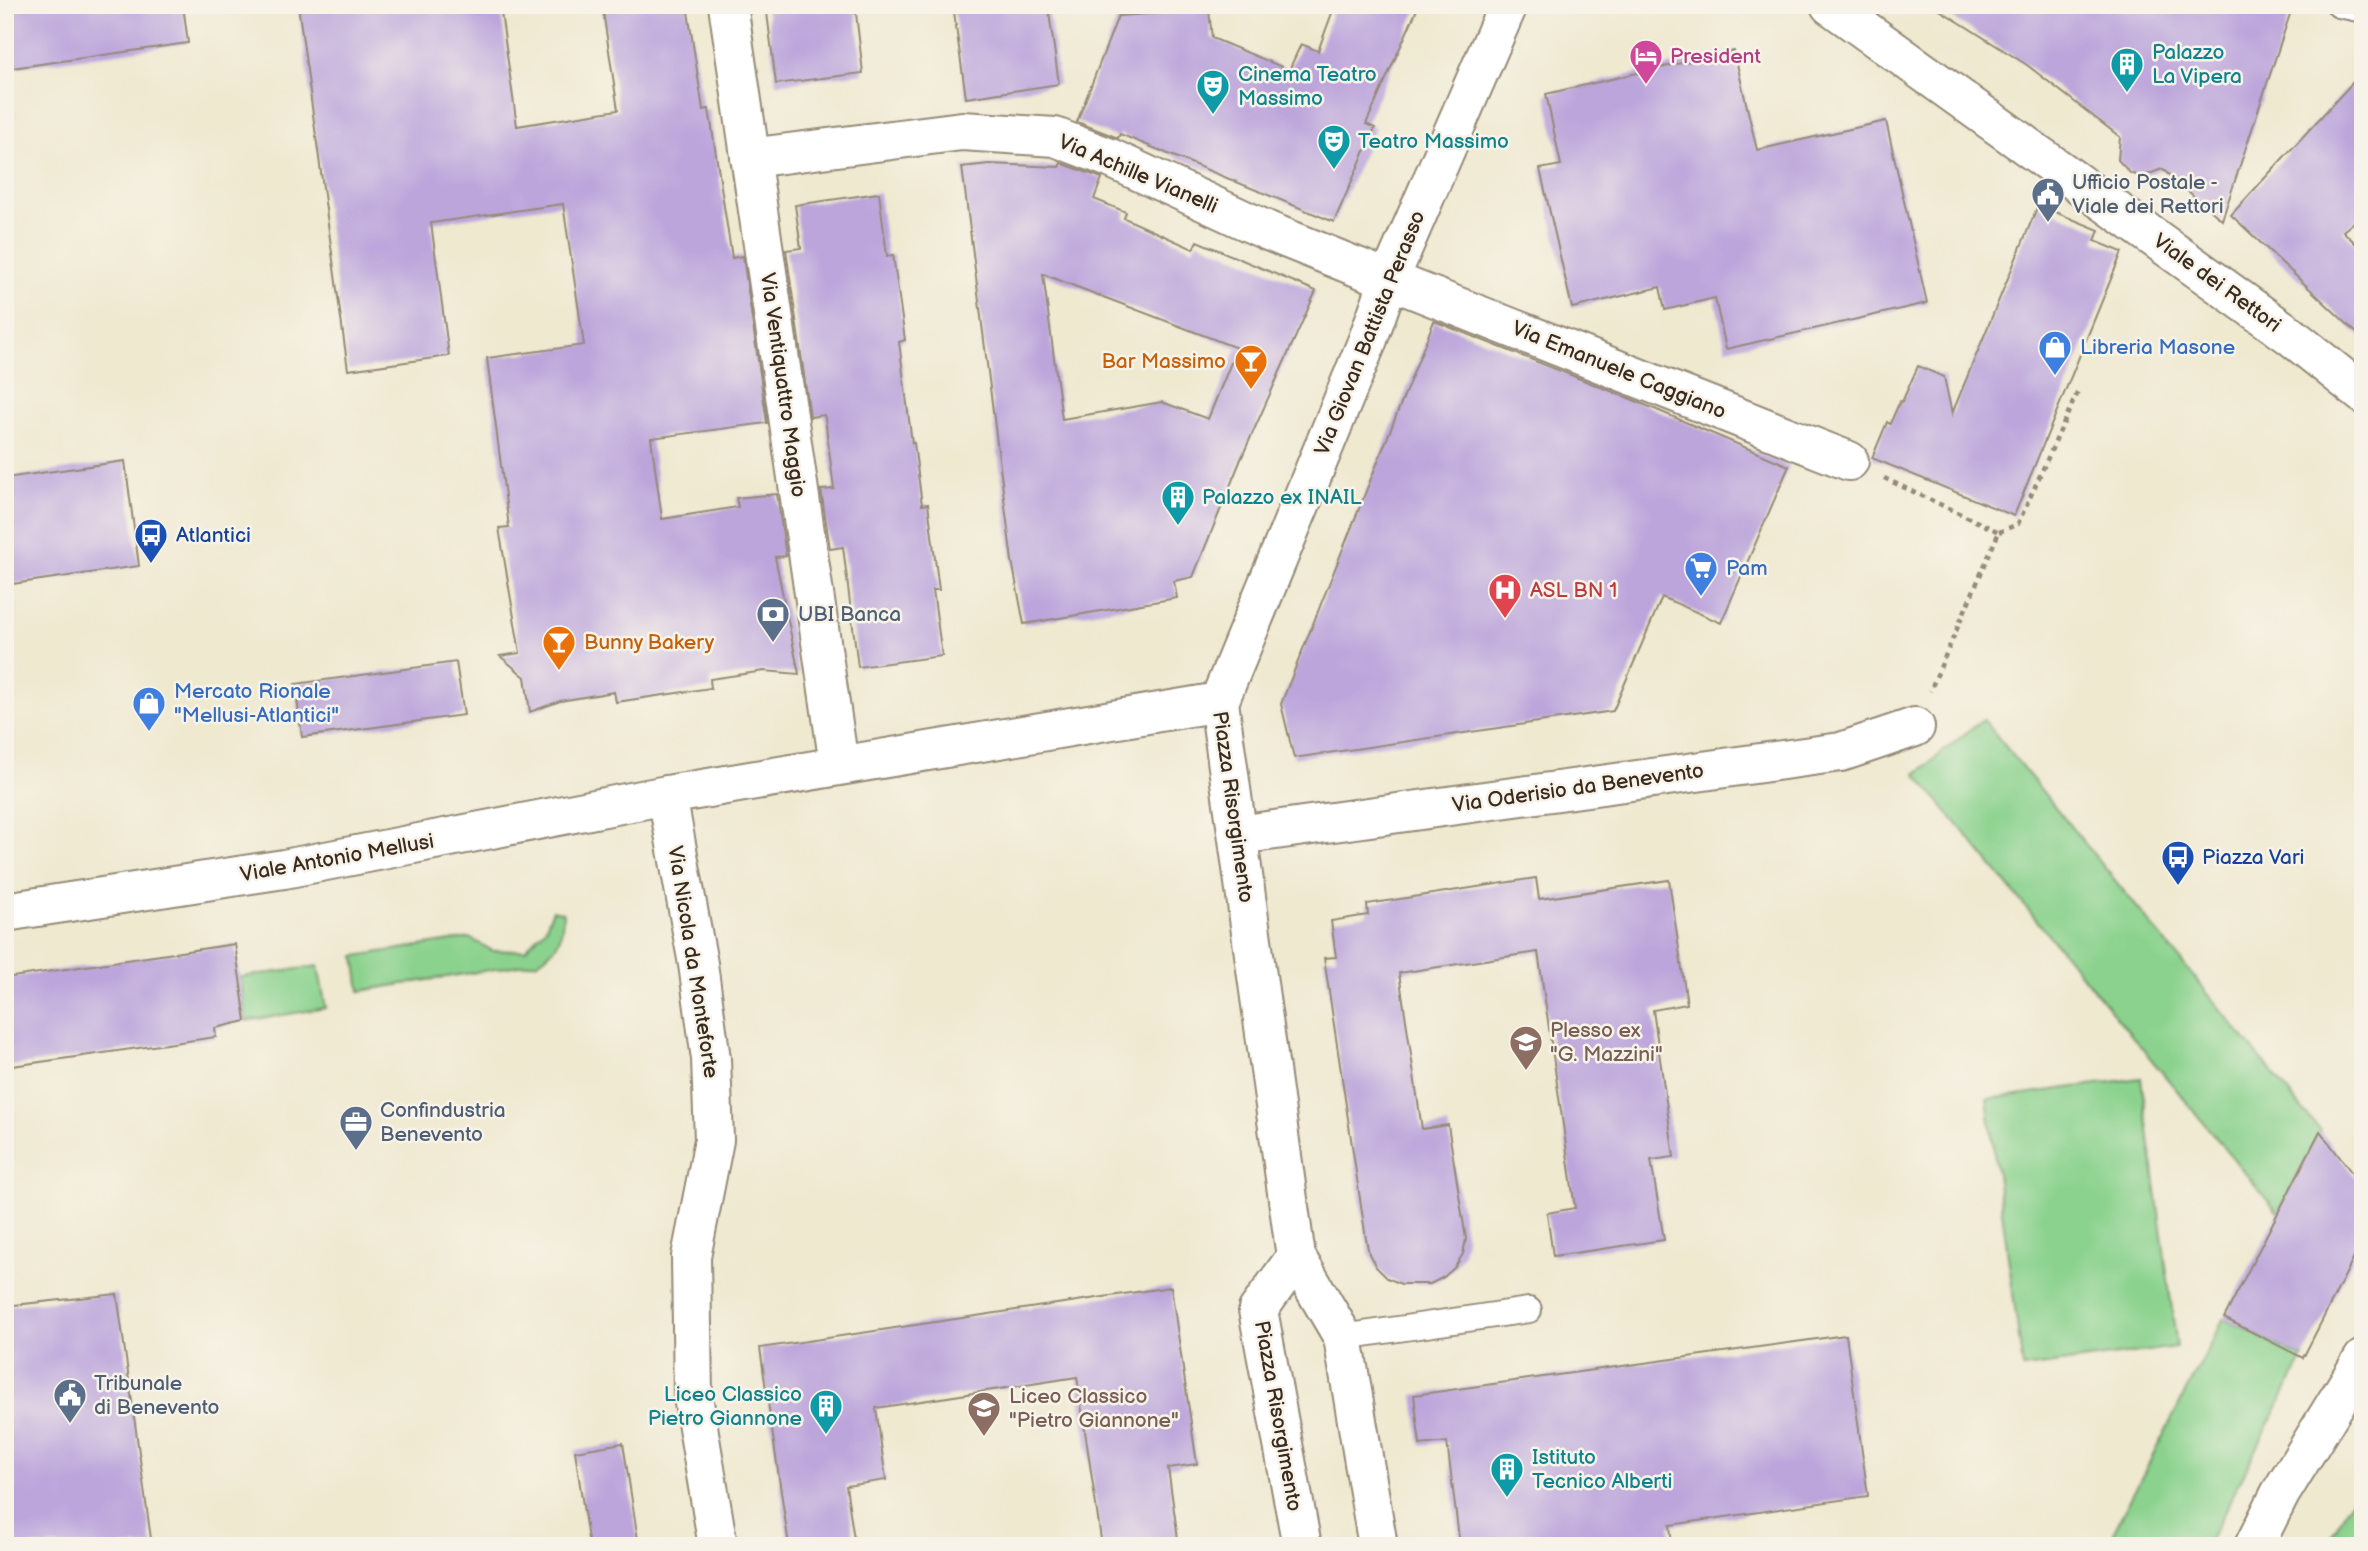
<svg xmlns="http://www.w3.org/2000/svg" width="2368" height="1551" font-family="'Balsamiq Sans',sans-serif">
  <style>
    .green { fill: #8ad28d; stroke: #627e56; stroke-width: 2 }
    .building { fill: #bca5db; fill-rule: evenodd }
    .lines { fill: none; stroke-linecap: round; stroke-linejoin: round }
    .lane-casing { stroke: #958a77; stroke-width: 28 }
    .street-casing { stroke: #958a77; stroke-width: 42 }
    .path { stroke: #958a77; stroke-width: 4.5; stroke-dasharray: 5 5; stroke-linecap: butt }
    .lane { stroke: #fff; stroke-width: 24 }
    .street { stroke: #fff; stroke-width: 38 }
    .labels { text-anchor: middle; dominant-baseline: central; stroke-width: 5; stroke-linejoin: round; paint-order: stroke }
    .culture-label { font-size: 21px; fill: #0d838f; stroke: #f7f3e8; text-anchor: start }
    .hotel-label { font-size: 21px; fill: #b23c85; stroke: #f7f3e8; text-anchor: start }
    .street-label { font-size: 21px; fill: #3b2a1e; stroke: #f7f3e8 }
    .service-label { font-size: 21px; fill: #4e5e75; stroke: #f7f3e8; text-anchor: start }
    .shop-label { font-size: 21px; fill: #366cbe; stroke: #f7f3e8; text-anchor: start }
    .food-label { font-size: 21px; fill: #c56008; stroke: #f7f3e8; text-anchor: end }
    .transit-label { font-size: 21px; fill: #164399; stroke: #f7f3e8; text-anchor: start }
    .health-label { font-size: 21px; fill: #be3a42; stroke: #f7f3e8; text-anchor: start }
    .education-label { font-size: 21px; fill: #785e54; stroke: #f7f3e8; text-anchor: start }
  </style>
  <rect width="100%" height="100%" fill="#f7f3e8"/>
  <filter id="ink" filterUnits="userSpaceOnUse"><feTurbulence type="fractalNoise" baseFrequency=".0143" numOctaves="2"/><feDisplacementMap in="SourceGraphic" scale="14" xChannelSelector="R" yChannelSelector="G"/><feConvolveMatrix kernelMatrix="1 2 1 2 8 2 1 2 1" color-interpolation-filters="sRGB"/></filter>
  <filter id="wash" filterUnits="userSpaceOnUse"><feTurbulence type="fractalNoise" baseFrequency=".00686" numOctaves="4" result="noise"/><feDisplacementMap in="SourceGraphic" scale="28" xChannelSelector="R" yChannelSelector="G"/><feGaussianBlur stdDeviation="1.57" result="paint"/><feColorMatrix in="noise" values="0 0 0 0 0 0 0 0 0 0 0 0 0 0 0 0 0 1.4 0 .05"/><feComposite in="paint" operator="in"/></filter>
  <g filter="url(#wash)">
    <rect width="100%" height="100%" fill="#efe9d0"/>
    <path class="green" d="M1983,719L2320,1131L2278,1213L1916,774Z
      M553,910L563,913C562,940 560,946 538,962L360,991L355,956L470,938L493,951L525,950L545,929Z
      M318,966L326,1008L246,1021L241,977Z
      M2141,1078L2177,1347L2023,1368L1987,1099Z
      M2224,1318L2303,1358L2207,1546H2106Z
      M2363,1481V1546H2325Z"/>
    <g id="blocks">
      <path class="building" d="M5,5H183L188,43L5,69Z
        M298,5H500L517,126L618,110L602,5H687L703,110L709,109L732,258L743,256L767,423L651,438L662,519L738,507L736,498L777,494L786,556L775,557L799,674L764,671L710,679L711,688L616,702L614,692L560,701L530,712L525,677L500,656L520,653L499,528L509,527L487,358L584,345L563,204L431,223L449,356L348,370Z
        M766,5H855L863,73L776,84Z
        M953,5H1048L1059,84L966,98Z
        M1335,5H1419L1366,124L1375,128L1334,222L1120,134L1118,138L1077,122L1118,16L1209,10L1212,38L1289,70L1301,44L1318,51Z
        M1932,5H2293L2222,220L2162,169L2142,177L2130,173L2118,160L2120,137L2027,65Z
        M1734,51L1757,150L1886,121L1927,303L1726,349L1715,298L1665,310L1660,287L1572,308L1540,169L1561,165L1546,94Z
        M2363,71V215L2343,231L2363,251V339L2231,215Z
        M1061,163L1102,178L1094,199L1126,212L1124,218L1193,249L1197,241L1316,291L1241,459L1193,577L1174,581L1177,598L1024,624L1012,561L962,167L989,164L1059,167ZM1043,274L1237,348L1208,419L1162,402L1062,419Z
        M879,193L887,256L893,255L905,340L899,342L912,443H914L922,505L928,504L939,590H933L942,656L858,667L843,547L830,549L821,490L834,489L825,418L824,415L810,417L786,250L801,248L795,205Z
        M2038,205L2099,230L2095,241L2122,252L2014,516L1872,458L1887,422L1890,424L1900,401L1902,402L1918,366L1944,377L1952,414Z
        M1434,321L1631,399L1789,466L1721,623L1662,597L1613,711L1294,758L1281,704Z
        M125,461L139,566L5,585V478Z
        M456,662L464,715L302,737L295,684Z
        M1536,878L1539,899L1669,880L1687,1004L1653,1010L1674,1157L1651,1160L1664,1240L1553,1256L1547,1213L1575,1208L1538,952L1399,973L1422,1129L1448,1125L1466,1239L1463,1254L1455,1267L1444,1277L1430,1284H1401L1387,1278L1376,1267L1369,1254L1366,1239L1324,958L1336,957L1331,921L1368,915L1367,904Z
        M235,944L246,1021L215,1028L216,1037L5,1067V978Z
        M2320,1131L2358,1181L2363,1195V1240L2303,1358L2224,1318Z
        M1171,1287L1197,1464L1168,1468L1179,1546H1102L1077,1377L876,1408L886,1480L846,1486L855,1546H789L760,1348Z
        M117,1294L152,1546H5V1306Z
        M1846,1335L1868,1496L1670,1525L1672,1546H1460L1447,1442L1420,1445L1414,1395Z
        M623,1443L639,1546H589L575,1451Z"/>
    </g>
  </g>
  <g filter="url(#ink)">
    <use href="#blocks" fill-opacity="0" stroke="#958a77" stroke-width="2"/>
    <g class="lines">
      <defs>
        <path id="lane" d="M2339,5L2363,10
          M1343,1337L1529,1310"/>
        <path id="street" d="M728,5L839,765
          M1830,5L2291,336L2363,394
          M750,158L962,131L1055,137L1110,158L1268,231L1347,263L1849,461
          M667,795L698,964L711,1059L714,1140L691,1257L693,1397L718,1546
          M1238,835L1841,752L1915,727
          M5,912L284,869L667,795L1219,702
          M1296,1257L1258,1310L1302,1546
          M1378,1546L1343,1337L1296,1257L1219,702L1367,342L1389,280L1508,5
          M2254,1546L2280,1494L2363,1359"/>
      </defs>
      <use href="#lane" class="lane-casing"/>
      <use href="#street" class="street-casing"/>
      <path class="path" d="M1884,478L1999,532L1930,691
        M1999,532L2018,524L2079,389"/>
      <use href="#lane" class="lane"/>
      <use href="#street" class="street"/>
    </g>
  </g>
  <defs>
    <symbol id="hotel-pin" viewBox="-11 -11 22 30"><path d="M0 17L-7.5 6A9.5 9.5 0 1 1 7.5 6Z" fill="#d1479c" stroke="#f7f3e8"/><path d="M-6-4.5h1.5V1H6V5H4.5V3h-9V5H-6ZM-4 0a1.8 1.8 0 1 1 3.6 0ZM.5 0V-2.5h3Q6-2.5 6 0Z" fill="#fff"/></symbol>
    <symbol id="building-pin" viewBox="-11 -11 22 30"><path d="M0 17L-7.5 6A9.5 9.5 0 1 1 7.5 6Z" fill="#0f9aa8" stroke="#f7f3e8"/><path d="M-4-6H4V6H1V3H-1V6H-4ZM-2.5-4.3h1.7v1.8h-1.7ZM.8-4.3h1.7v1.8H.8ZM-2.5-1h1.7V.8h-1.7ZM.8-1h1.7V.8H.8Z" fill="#fff"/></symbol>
    <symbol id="theatre-pin" viewBox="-11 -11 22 30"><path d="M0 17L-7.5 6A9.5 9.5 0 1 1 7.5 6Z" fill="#0f9aa8" stroke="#f7f3e8"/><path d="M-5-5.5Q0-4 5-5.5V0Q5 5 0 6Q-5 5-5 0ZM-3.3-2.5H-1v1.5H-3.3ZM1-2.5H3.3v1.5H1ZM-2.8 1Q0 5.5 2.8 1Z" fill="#fff"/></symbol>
    <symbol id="civic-pin" viewBox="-11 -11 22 30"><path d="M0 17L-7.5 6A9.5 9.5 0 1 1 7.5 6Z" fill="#5c6f8a" stroke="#f7f3e8"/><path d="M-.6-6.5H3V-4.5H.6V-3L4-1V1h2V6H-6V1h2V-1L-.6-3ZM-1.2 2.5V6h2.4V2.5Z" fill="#fff"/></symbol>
    <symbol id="shop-pin" viewBox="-11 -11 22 30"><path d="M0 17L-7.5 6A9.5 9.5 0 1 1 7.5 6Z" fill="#3f7fe0" stroke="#f7f3e8"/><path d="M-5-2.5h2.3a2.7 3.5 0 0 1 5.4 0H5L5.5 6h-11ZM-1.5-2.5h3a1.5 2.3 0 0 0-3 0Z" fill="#fff"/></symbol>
    <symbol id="bar-pin" viewBox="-11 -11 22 30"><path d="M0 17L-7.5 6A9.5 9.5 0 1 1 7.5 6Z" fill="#e8710a" stroke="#f7f3e8"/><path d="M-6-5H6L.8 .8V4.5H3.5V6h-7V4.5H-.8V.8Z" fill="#fff"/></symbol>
    <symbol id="bus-pin" viewBox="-11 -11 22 30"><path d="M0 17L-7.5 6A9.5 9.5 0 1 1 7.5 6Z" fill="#1a4fb4" stroke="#f7f3e8"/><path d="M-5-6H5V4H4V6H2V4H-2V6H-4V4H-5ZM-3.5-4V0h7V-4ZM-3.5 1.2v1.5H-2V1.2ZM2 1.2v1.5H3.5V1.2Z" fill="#fff"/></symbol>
    <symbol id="supermarket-pin" viewBox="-11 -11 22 30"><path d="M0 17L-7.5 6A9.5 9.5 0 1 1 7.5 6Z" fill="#3f7fe0" stroke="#f7f3e8"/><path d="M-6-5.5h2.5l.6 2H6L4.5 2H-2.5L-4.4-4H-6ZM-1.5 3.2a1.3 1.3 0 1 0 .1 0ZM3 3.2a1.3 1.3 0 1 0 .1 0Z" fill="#fff"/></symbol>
    <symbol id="hospital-pin" viewBox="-11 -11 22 30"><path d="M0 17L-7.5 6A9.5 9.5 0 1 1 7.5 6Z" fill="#e0444e" stroke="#f7f3e8"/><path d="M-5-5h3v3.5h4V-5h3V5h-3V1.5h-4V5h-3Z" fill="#fff"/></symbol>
    <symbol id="bank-pin" viewBox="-11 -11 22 30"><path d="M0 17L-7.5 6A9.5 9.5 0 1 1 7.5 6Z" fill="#5c6f8a" stroke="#f7f3e8"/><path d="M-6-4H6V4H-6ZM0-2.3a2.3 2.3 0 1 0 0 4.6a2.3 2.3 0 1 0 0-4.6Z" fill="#fff"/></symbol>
    <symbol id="school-pin" viewBox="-11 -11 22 30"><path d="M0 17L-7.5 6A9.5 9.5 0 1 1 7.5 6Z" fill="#8d6e63" stroke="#f7f3e8"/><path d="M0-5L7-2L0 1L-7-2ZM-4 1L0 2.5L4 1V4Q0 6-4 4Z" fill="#fff"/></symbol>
    <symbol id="office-pin" viewBox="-11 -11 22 30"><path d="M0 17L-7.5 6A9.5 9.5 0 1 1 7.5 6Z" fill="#5c6f8a" stroke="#f7f3e8"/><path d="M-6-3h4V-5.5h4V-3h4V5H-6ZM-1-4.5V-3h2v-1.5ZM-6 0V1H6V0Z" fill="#fff"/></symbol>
  </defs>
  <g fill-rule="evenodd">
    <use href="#hotel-pin" x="1627" y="37" width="38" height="52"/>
    <use href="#building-pin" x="2108" y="45" width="38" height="52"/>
    <use href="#theatre-pin" x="1194" y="67" width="38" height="52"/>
    <use href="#theatre-pin" x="1315" y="122" width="38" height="52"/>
    <use href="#civic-pin" x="2029" y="175" width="38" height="52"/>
    <use href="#shop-pin" x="2036" y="328" width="38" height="52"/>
    <use href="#bar-pin" x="1232" y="342" width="38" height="52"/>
    <use href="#building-pin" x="1159" y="478" width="38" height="52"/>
    <use href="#bus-pin" x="132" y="516" width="38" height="52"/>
    <use href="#supermarket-pin" x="1682" y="549" width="38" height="52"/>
    <use href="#hospital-pin" x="1486" y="571" width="38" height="52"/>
    <use href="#bank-pin" x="754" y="595" width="38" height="52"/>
    <use href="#bar-pin" x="540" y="623" width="38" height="52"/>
    <use href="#shop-pin" x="130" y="684" width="38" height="52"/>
    <use href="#bus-pin" x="2159" y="838" width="38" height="52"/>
    <use href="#school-pin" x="1507" y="1023" width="38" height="52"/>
    <use href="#office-pin" x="337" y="1103" width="38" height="52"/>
    <use href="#civic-pin" x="51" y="1376" width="38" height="52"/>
    <use href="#building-pin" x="807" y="1387" width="38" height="52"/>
    <use href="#school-pin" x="965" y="1389" width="38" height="52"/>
    <use href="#building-pin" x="1488" y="1450" width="38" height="52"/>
  </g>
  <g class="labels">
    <g class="culture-label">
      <text x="2152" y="52">Palazzo<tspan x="2152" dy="24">La Vipera</tspan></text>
      <text x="1238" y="74">Cinema Teatro<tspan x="1238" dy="24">Massimo</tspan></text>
      <text x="1358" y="141">Teatro Massimo</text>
      <text x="1202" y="497">Palazzo ex INAIL</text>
      <text x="802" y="1394" text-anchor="end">Liceo Classico<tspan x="802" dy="24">Pietro Giannone</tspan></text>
      <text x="1532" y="1457">Istituto<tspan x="1532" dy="24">Tecnico Alberti</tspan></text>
    </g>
    <g class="hotel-label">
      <text x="1670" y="56">President</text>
    </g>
    <g class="street-label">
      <text transform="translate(1138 174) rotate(23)">Via Achille Vianelli</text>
      <text transform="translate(2217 283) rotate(36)">Viale dei Rettori</text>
      <text transform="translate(1370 333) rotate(-68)">Via Giovan Battista Perasso</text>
      <text transform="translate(1619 370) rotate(22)">Via Emanuele Caggiano</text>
      <text transform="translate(783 385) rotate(82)">Via Ventiquattro Maggio</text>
      <text transform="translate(1578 788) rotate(-8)">Via Oderisio da Benevento</text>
      <text transform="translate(1233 807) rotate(82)">Piazza Risorgimento</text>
      <text transform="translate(337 858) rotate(-10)">Viale Antonio Mellusi</text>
      <text transform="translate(693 962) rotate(81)">Via Nicola da Monteforte</text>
      <text transform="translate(1278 1416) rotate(80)">Piazza Risorgimento</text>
    </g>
    <g class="service-label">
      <text x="2072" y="182">Ufficio Postale -<tspan x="2072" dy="24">Viale dei Rettori</tspan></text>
      <text x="798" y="614">UBI Banca</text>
      <text x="380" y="1110">Confindustria<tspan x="380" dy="24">Benevento</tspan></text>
      <text x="94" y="1383">Tribunale<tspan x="94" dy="24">di Benevento</tspan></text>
    </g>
    <g class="shop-label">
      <text x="2080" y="347">Libreria Masone</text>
      <text x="1726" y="568">Pam</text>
      <text x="174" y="691">Mercato Rionale<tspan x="174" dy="24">"Mellusi-Atlantici"</tspan></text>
    </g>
    <g class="food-label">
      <text x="1226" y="361">Bar Massimo</text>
      <text x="584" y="642" text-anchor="start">Bunny Bakery</text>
    </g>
    <g class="transit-label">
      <text x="176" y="535">Atlantici</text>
      <text x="2202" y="857">Piazza Vari</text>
    </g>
    <g class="health-label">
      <text x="1530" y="590">ASL BN 1</text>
    </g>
    <g class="education-label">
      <text x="1550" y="1030">Plesso ex<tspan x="1550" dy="24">"G. Mazzini"</tspan></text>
      <text x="1009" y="1396">Liceo Classico<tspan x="1009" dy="24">"Pietro Giannone"</tspan></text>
    </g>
  </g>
  <rect width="2368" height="1551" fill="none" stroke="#f7f3e8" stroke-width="28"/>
</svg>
